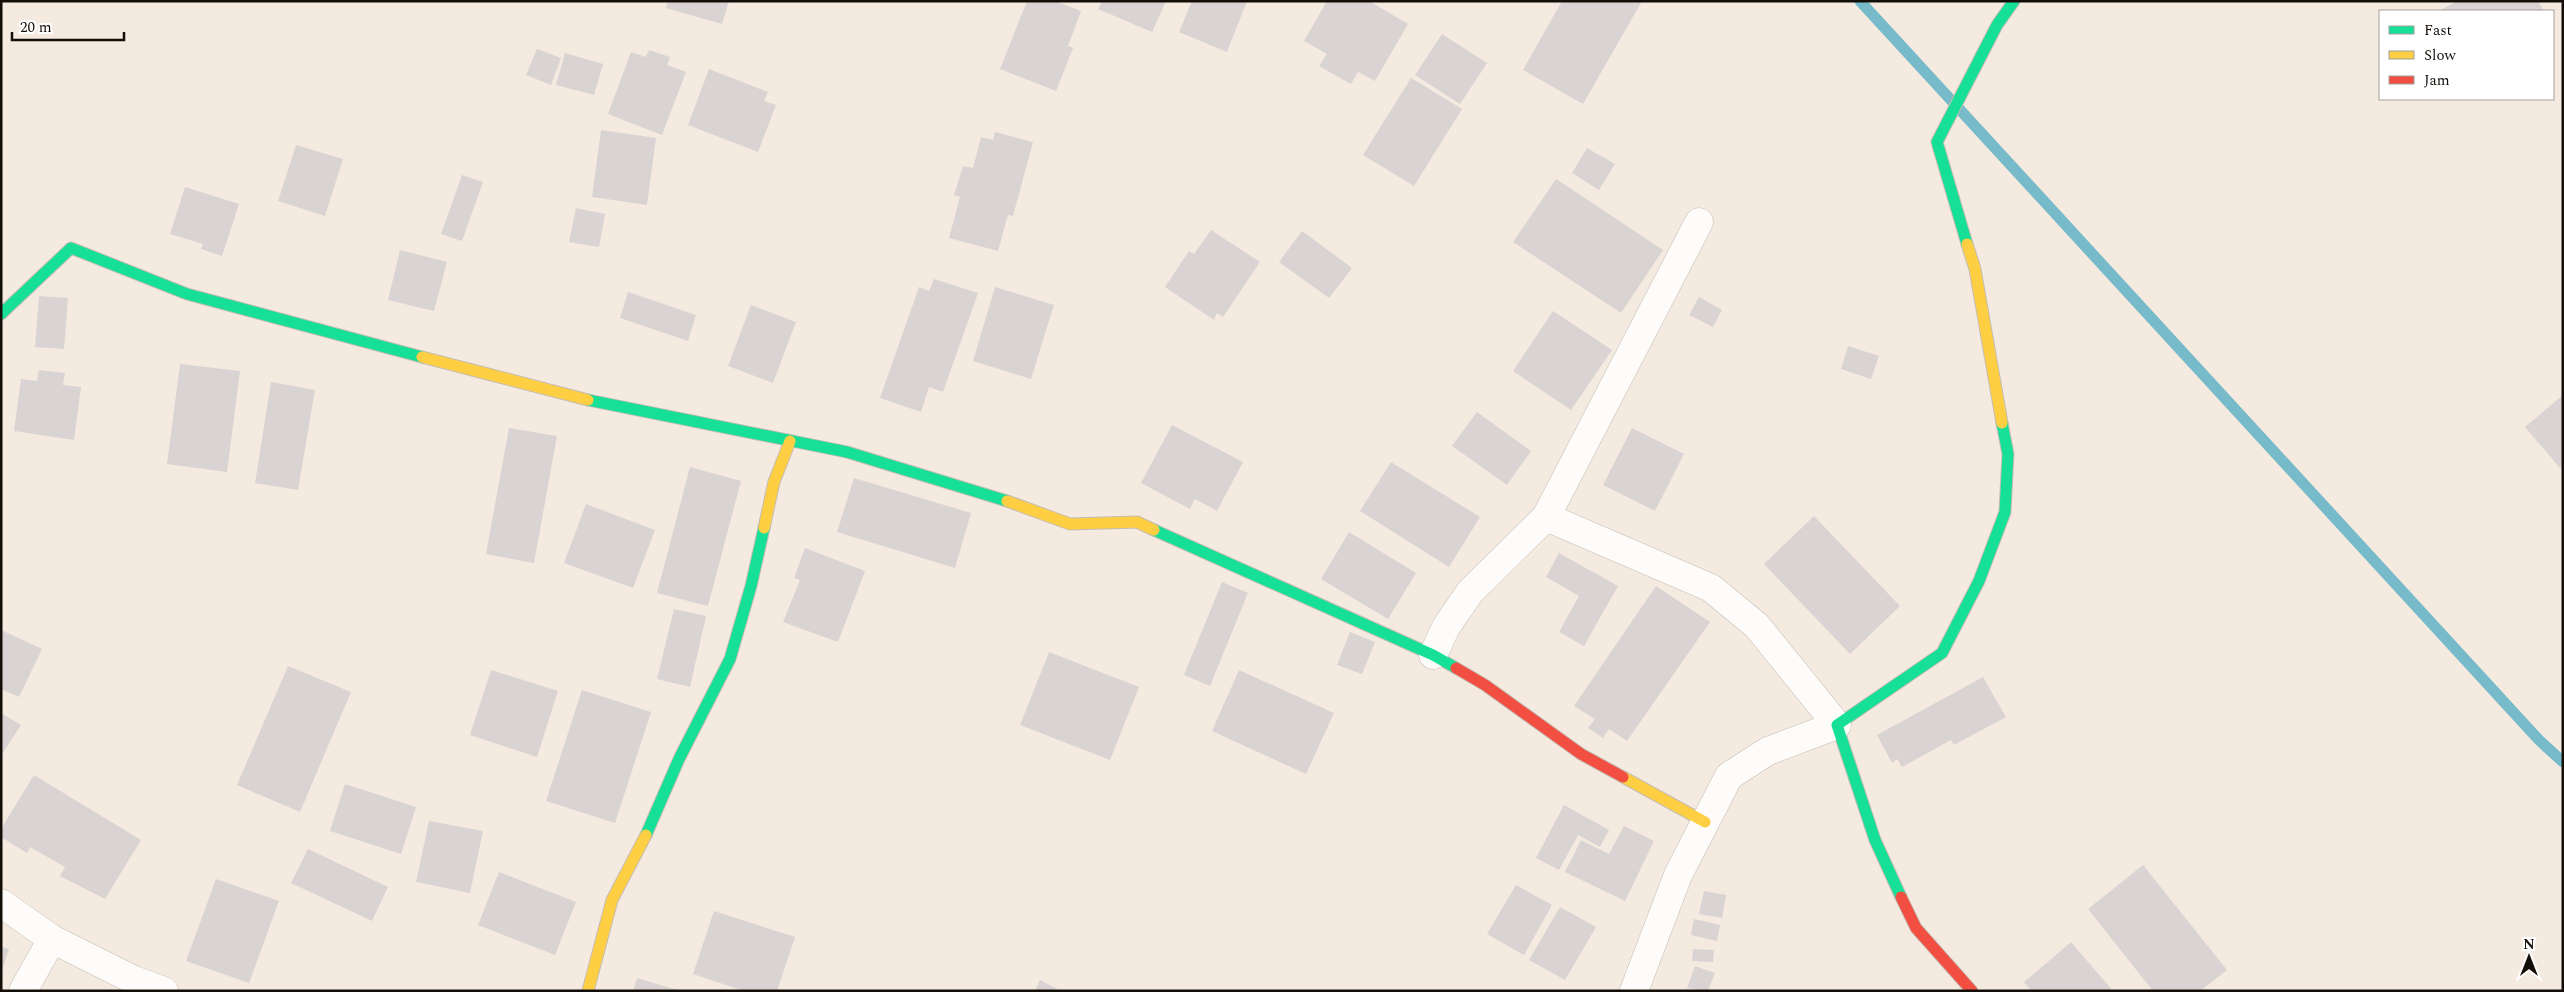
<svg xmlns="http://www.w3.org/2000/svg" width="2564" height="992" font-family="Spectral,serif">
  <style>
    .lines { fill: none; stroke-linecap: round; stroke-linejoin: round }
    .stream { stroke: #77bac9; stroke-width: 11 }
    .building { fill: #dad3d3 }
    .street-casing { stroke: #c4bcb4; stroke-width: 29 }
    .fast-casing { stroke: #c4bcb4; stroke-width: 13 }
    .slow-casing { stroke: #c4bcb4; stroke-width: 13 }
    .jam-casing { stroke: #c4bcb4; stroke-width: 13 }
    .street { stroke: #fdfcfa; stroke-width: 28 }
    .fast { stroke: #16e098; stroke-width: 11 }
    .slow { stroke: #ffcf43; stroke-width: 11 }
    .jam { stroke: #f24e42; stroke-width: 11 }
  </style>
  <rect width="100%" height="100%" fill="#f4eadf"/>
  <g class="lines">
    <path class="stream" d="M1860,1L2539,740L2563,762"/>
  </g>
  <path class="building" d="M668,1H729L722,24L666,8Z
    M1027,1H1055L1081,11L1068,46L1073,48L1056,91L1000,69Z
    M1102,1H1166L1152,32L1098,9Z
    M1192,1H1247L1227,52L1179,32Z
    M1327,1H1369L1408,24L1375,81L1358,72L1351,84L1319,66L1327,54L1304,41Z
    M1562,1H1642L1583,104L1523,70Z
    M2457,1H2538L2544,11H2439Z
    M1442,34L1487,63L1460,104L1415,75Z
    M537,49L561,58L551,85L526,75Z
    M649,50L670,57L667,65L686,72L662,135L608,114L631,52L646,57Z
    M565,53L603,64L594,95L556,85Z
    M709,69L768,92L764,101L776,105L758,152L688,125Z
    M1411,78L1462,109L1414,186L1363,155Z
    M601,130L656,138L647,205L592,197Z
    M995,132L1033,142L1013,216L1008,215L998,251L949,238L960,197L954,195L963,166L973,168L981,137L993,140Z
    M296,145L343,159L325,216L278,201Z
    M1587,148L1615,164L1599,190L1572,173Z
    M462,175L483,182L462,241L441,234Z
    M1556,179L1663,250L1621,313L1513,242Z
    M185,187L239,204L222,256L201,249L203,244L170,234Z
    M576,208L605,214L599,247L569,242Z
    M1211,230L1260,262L1223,317L1217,313L1214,320L1165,287L1189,251L1194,254Z
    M1302,231L1352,268L1329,298L1279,262Z
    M400,250L447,262L434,311L388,300Z
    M934,279L978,293L943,392L929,387L921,412L880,398L919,287L929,291Z
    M995,287L1054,305L1031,379L973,361Z
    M628,292L696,315L688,341L620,318Z
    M39,296L68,298L64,349L35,347Z
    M1699,297L1722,310L1713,327L1689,315Z
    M751,305L796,322L773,383L728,366Z
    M1553,311L1612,350L1571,410L1513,371Z
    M1848,346L1879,356L1871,379L1841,369Z
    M180,364L240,371L227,472L167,464Z
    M39,370L65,373L63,385L81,387L74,440L14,431L21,379L37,381Z
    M271,382L315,390L298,490L255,483Z
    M2563,395V466L2560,468L2525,427Z
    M1477,412L1531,451L1507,485L1452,446Z
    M1172,425L1243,462L1217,511L1195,499L1190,509L1141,483Z
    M509,428L557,436L534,563L486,554Z
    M1632,428L1684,454L1655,511L1603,485Z
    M1391,462L1480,517L1449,567L1360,511Z
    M690,467L741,481L708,606L657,593Z
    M854,478L971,513L955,568L837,532Z
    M586,504L655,530L633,588L564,563Z
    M1814,516L1900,606L1850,654L1764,564Z
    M1349,532L1416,573L1388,619L1321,579Z
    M805,548L865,571L838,642L783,622L800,580L794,578Z
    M1559,553L1618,586L1584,646L1559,632L1579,596L1546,577Z
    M1222,582L1248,593L1210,686L1184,675Z
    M1656,586L1710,622L1627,741L1609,729L1603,738L1588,728L1595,719L1574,706Z
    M674,609L706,616L690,687L657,679Z
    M1,630L42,649L19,697L1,689Z
    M1350,632L1375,642L1362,674L1337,665Z
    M1049,652L1139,687L1110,760L1020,725Z
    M288,666L351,692L300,812L237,785Z
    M491,670L558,691L537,757L470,735Z
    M1239,670L1334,713L1306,774L1212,731Z
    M1983,677L2006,717L1954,745L1951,740L1902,767L1897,759L1892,763L1877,735Z
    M582,690L651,712L615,823L546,801Z
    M1,713L21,725L1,756Z
    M34,775L141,840L105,899L60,876L65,867L30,847L27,853L1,837V829Z
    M345,784L416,807L401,854L330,831Z
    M1564,805L1609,830L1600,847L1578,835L1559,870L1536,858Z
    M429,821L483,831L470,893L416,882Z
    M1624,826L1654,841L1625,901L1565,872L1581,840L1609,854Z
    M308,849L388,887L372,921L291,883Z
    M2143,865L2227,970L2200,991H2153L2088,909Z
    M499,872L576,902L555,955L478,925Z
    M216,879L279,901L249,983L186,961Z
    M1516,885L1552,905L1524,955L1487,934Z
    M1704,891L1726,895L1722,918L1699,914Z
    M1560,907L1596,927L1565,980L1529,960Z
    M714,911L795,937L777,991H744L693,974Z
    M1694,919L1720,925L1717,941L1691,935Z
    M2071,942L2113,991H2031L2024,982Z
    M1,947L9,949L2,970H1Z
    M1693,949L1714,950L1713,962L1692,961Z
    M1695,966L1715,973L1708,991L1687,988Z
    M637,978L677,990V991H633Z
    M1040,980L1061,991H1035Z"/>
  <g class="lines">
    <defs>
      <path id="street" d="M1433,655L1446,627L1470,592L1546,517
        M1,903L52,939L134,980L164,991
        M23,991L52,939
        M1634,991L1678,875L1729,776L1768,751L1837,725L1757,626L1711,588L1546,517L1699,222"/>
      <path id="fast" d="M1967,244L1937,142L1997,25L2014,1
        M1,314L71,248L187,294L422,357
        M588,400L847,452L1007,501
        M1154,530L1433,655L1456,668
        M646,835L679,759L730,659L751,586L764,528
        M1901,897L1875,840L1837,725L1942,653L1979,581L2005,512L2008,454L2002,423"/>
      <path id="slow" d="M1967,244L1975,269L2002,423
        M422,357L588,400
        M1007,501L1070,524L1137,522L1154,530
        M764,528L774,482L790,441
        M1623,777L1705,822
        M588,991L612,900L646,835"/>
      <path id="jam" d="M1456,668L1485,685L1581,754L1623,777
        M1901,897L1916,928L1972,991"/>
    </defs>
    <use href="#street" class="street-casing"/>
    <use href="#fast" class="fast-casing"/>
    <use href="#slow" class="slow-casing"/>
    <use href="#jam" class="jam-casing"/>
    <use href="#street" class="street"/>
    <use href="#fast" class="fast"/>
    <use href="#slow" class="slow"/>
    <use href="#jam" class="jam"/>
  </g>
  <rect width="2564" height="992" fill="none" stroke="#140e08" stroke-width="5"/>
  <rect x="2379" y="10" width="175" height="90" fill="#ffffff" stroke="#a19f9c"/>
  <rect x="2389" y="26" width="25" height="8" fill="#16e098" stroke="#a19f9c"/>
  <text x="2424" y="35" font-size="15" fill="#140e08">Fast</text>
  <rect x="2389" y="51" width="25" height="8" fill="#ffcf43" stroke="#a19f9c"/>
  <text x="2424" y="60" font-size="15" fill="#140e08">Slow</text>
  <rect x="2389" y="76" width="25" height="8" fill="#f24e42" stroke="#a19f9c"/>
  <text x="2424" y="85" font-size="15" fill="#140e08">Jam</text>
  <g transform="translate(2529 957)" stroke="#ffffff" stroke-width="4" paint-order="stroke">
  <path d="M0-4L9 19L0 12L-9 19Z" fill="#140e08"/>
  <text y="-8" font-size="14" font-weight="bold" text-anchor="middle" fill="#140e08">N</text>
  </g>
  <path d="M12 32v8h112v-8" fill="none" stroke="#140e08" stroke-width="2.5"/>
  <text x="20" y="32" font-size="15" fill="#140e08" stroke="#ffffff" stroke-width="4" paint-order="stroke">20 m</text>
</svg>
